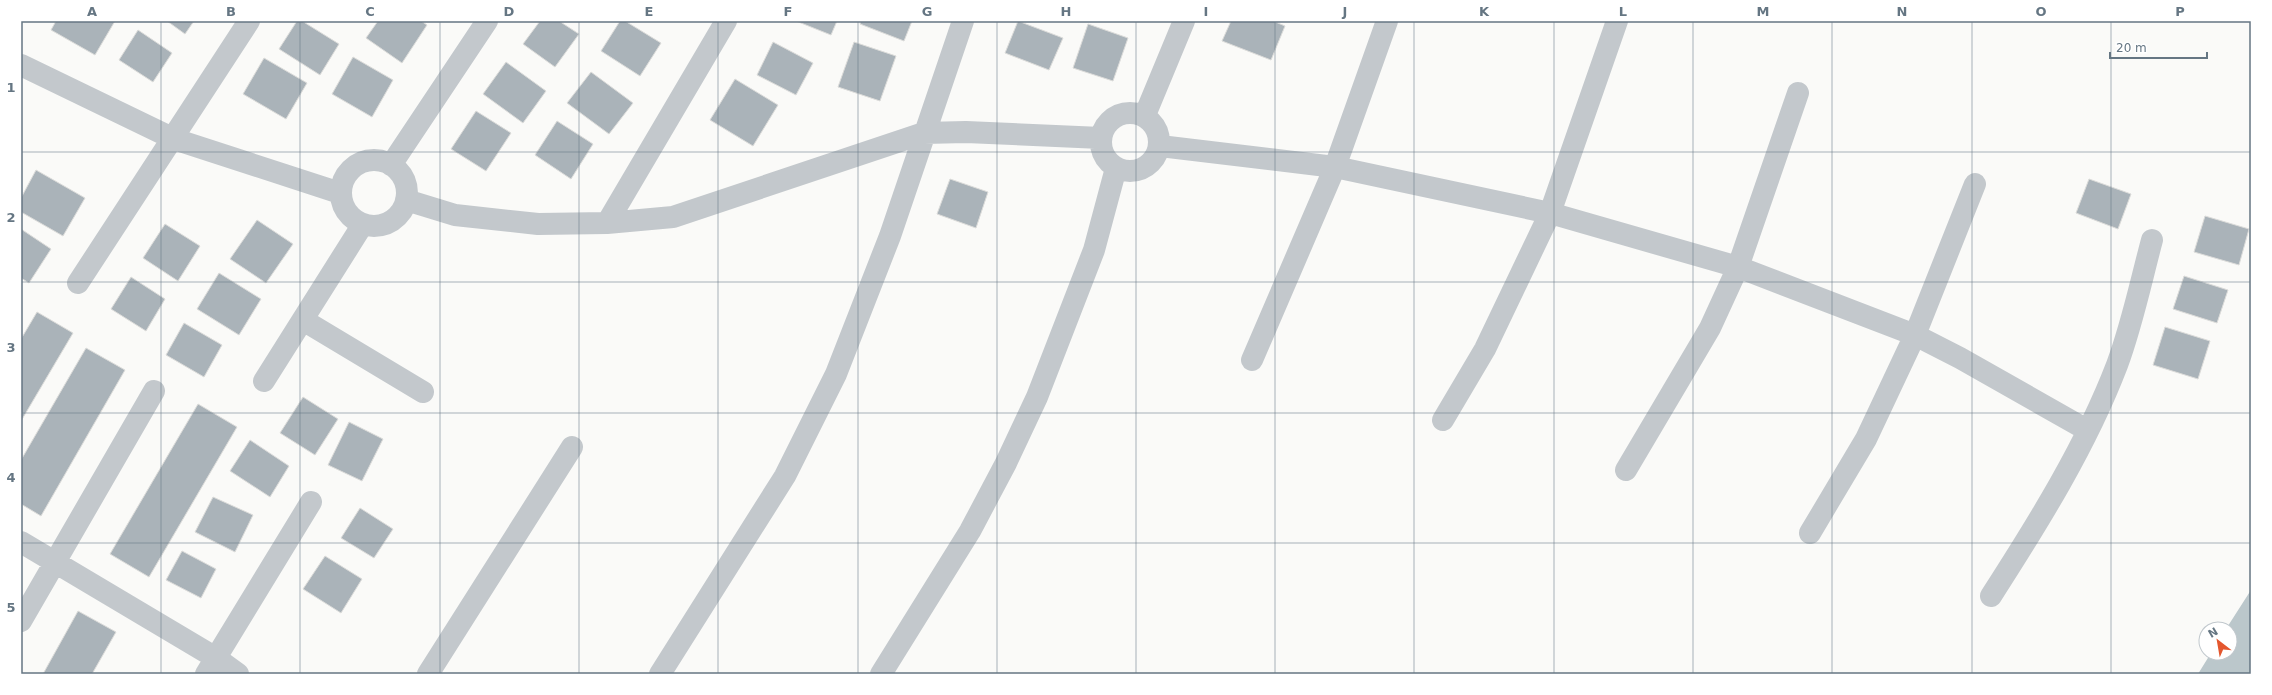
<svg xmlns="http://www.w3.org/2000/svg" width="2272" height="695" font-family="'DejaVu Sans',sans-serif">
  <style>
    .water { fill: #bbc7cb }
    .building { fill: #aab3b9; stroke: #dcdcda }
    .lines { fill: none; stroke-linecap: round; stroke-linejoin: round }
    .street { stroke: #c3c8cc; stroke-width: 22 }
    .grid { fill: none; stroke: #657683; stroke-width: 1; stroke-opacity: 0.55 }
    .neatline { fill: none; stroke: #657683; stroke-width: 1.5 }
    .grid-label { font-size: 13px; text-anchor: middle; font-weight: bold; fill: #657683 }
  </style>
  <rect width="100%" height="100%" fill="#fafaf8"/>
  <path class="water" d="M2251,590V674H2198L2211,653H2230V629H2226Z"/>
  <path class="building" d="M56,21H115L95,55L51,30Z
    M167,21H194L185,34Z
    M297,21H302L339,44L320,75L279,49Z
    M378,21H421L427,25L402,63L366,38Z
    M540,21H559L579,34L555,67L523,44Z
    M620,21H625L661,43L640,76L601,51Z
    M796,21H837L831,35Z
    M861,21H912L904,41L860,24Z
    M1018,21L1063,38L1049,70L1005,53Z
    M1231,21H1273L1285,26L1271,60L1222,41Z
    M1088,24L1128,38L1113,81L1073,68Z
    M138,30L172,53L153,82L119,60Z
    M773,42L813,63L796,95L757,75Z
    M854,42L896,56L880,101L838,87Z
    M353,57L393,80L372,117L332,94Z
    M264,58L307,83L286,119L243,94Z
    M506,62L546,91L523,123L483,94Z
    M591,72L633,103L609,134L567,103Z
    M735,79L778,105L753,146L710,120Z
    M476,111L511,133L486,171L451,149Z
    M557,121L593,144L571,179L535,155Z
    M36,170L85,198L63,236L21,212V198Z
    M950,179L988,192L976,228L937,214Z
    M2089,179L2131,194L2118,229L2076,213Z
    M2205,216L2249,229L2239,265L2194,252Z
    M257,220L293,244L266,283L230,259Z
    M165,224L200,246L178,281L143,258Z
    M21,229L51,249L29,283L21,278Z
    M219,273L261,299L239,335L197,309Z
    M2184,276L2228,290L2217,323L2173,309Z
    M131,277L165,299L146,331L111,309Z
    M37,312L73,333L21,421V339Z
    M184,323L222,345L204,377L166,355Z
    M2165,327L2210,341L2198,379L2153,365Z
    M86,348L125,370L41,516L21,504V460Z
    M303,397L338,419L315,455L280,433Z
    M198,404L237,427L149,577L110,554Z
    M349,422L383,439L362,481L328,465Z
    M250,440L289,466L270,497L230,471Z
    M213,497L253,515L235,552L195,532Z
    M360,508L393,529L374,558L341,538Z
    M182,551L216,569L201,598L166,580Z
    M325,556L362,579L341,613L303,589Z
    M78,611L116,632L92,674H43Z"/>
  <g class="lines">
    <path class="street" d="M21,65L174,139L340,193
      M1101 142a29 29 0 1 1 58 0a29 29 0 1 1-58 0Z
      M1145,115L1184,21
      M1160,146L1335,167L1550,213L1738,267L1915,335L1960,358L2087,430
      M341 193a33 33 0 1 1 66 0a33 33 0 1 1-66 0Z
      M391,165L487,21
      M406,200L455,215L538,224L607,223L673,217L924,133L966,132L1101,138
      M607,223L726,21
      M78,283L249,21
      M303,320L423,392
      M1252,360L1335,167L1387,21
      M264,381L363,224
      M1443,420L1485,349L1550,213L1617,21
      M1626,470L1710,328L1738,267L1798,93
      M1810,533L1866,439L1915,335L1975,184
      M21,542L216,658L238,674
      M1991,596C2038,523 2086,446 2117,365C2132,325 2141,281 2152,240
      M21,621L154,391
      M206,674L311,502
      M428,674L572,447
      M660,674L785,476L836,374L890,236L963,21
      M881,674L970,531L1006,463L1037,397L1094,250L1116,168"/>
  </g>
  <path class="grid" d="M161,21V674M300,21V674M440,21V674M579,21V674M718,21V674M858,21V674M997,21V674M1136,21V674M1275,21V674M1414,21V674M1554,21V674M1693,21V674M1832,21V674M1972,21V674M2111,21V674M21,152H2251M21,282H2251M21,413H2251M21,543H2251"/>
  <rect width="2272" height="695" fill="none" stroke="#ffffff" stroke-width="44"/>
  <g transform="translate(2218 641) rotate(329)"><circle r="19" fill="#ffffff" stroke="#c1c8cd"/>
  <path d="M0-3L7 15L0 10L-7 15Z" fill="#e4572e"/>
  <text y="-6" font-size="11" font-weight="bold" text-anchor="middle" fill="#657683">N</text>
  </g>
  <path d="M2110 52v6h97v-6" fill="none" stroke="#657683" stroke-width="2"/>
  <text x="2116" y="52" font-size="12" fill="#657683" stroke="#ffffff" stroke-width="3" paint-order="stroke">20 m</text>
  <rect x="22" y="22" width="2228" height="651" class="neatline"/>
  <g class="grid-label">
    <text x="92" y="16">A</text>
    <text x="231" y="16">B</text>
    <text x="370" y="16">C</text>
    <text x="509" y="16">D</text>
    <text x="649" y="16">E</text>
    <text x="788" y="16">F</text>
    <text x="927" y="16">G</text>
    <text x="1066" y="16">H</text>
    <text x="1206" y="16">I</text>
    <text x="1345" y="16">J</text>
    <text x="1484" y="16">K</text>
    <text x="1623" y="16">L</text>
    <text x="1763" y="16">M</text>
    <text x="1902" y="16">N</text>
    <text x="2041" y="16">O</text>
    <text x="2180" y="16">P</text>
    <text x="11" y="92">1</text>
    <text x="11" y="222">2</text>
    <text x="11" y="352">3</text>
    <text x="11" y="482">4</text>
    <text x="11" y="612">5</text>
  </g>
</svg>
